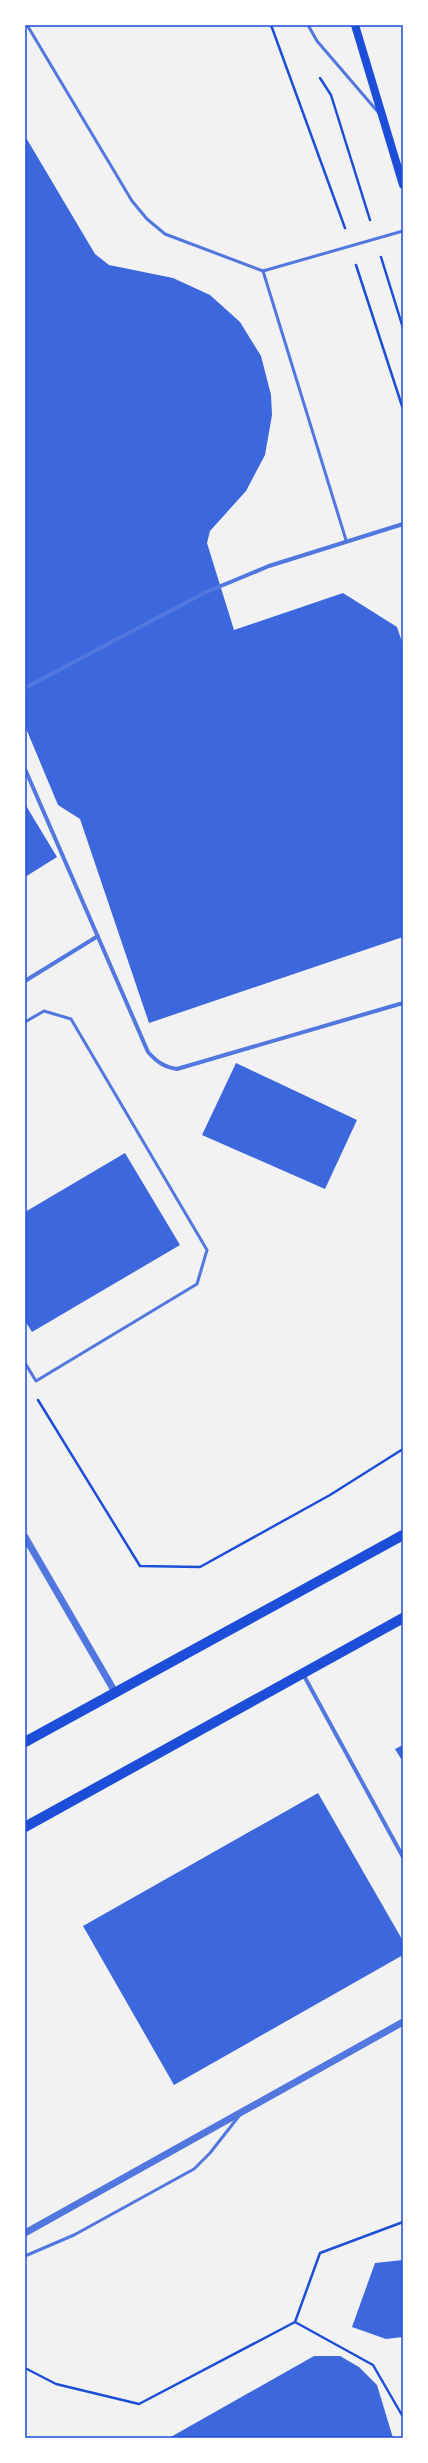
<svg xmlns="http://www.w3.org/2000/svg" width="428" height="2463" font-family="'Exo 2',sans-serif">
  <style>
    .building { fill: #3d67dc }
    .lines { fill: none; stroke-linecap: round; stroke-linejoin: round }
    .path { stroke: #1d4ed8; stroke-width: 2.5 }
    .service { stroke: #5277de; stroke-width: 3 }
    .minor { stroke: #5277de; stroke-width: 4 }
    .tertiary { stroke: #5277de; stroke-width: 7 }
    .secondary { stroke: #1d4ed8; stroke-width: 8 }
    .primary { stroke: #1d4ed8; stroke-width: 10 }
    .neatline { fill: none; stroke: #1d4ed8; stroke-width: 1.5 }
  </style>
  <rect width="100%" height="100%" fill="#f2f2f2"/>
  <path class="building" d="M25,136L95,254L109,265L173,278L210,295L240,322L261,356L271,395L272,415L265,455L246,491L210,531L207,543L234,630L343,593L397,627L403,645V937L149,1023L80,819L58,805L25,726Z
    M25,804L57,857L25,877Z
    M236,1063L357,1120L325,1189L202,1135Z
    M125,1153L180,1245L32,1332L25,1321V1212Z
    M403,1745V1762L395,1749Z
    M318,1793L403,1941V1955L174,2085L83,1926Z
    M403,2260V2337L386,2339L352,2327L375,2263Z
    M314,2356H340L359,2367L377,2385L393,2438H169Z"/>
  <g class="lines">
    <path class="path" d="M271,25L345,228
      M320,78L331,95L370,220
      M381,257L403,328
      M356,265L403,409
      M38,1400L140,1566L200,1567L330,1495L403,1449
      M295,2322L373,2365L403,2417
      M25,2368L56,2384L139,2404L295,2322L320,2253L403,2222"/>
    <path class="service" d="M27,25L132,201L147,219L165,234L263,271L403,231
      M308,25L317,41L378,112
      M263,271L346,540
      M25,1022L44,1011L71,1019L207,1250L197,1284L36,1381L25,1363
      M25,2256L74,2235L194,2169L210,2153L239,2116"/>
    <path class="minor" d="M25,688L204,593L269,566L403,524
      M25,769L148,1052C157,1062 164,1067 177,1069L403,1003
      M25,981L98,936
      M303,1674L403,1857"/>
    <path class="tertiary" d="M25,1537L115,1692
      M25,2233L403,2022"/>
    <path class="secondary" d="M355,25L403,185"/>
    <path class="primary" d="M25,1742L403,1535
      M25,1827L403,1618"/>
  </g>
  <rect width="428" height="2463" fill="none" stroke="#ffffff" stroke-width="52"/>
  <rect x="26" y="26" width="376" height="2411" class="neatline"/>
</svg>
